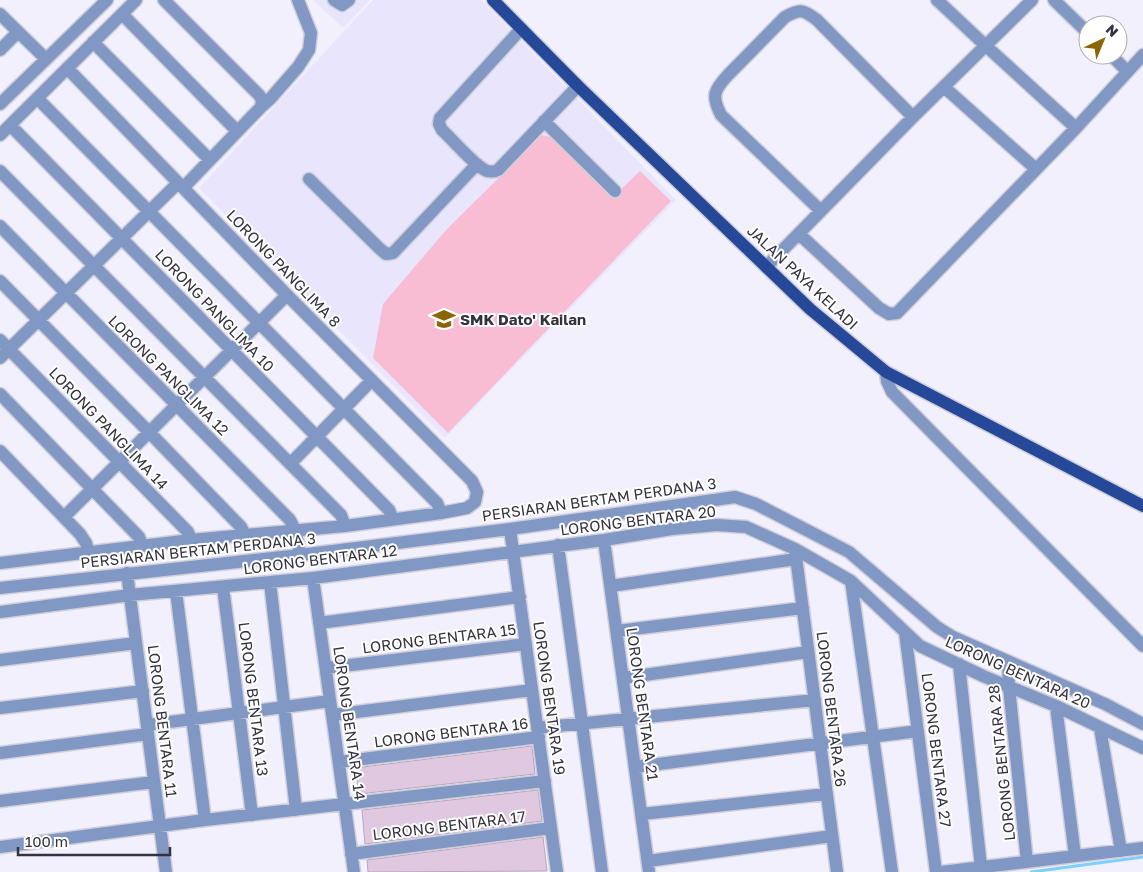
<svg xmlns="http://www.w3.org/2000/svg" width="1143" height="872" font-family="'Golos Text',sans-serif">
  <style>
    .built { fill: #e9e5fc }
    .green { fill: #f8bcd3 }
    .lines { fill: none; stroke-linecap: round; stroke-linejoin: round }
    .stream { stroke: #7ecffb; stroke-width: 3 }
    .building { fill: #dfc8e0; stroke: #bba5bd }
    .minor-casing { stroke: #d0ceda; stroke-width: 15 }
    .major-casing { stroke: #d0ceda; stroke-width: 15 }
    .minor { stroke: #8198c5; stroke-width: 12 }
    .major { stroke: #254998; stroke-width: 12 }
    .labels { text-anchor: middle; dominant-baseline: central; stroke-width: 4; stroke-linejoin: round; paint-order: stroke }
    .street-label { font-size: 15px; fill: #34323e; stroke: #fff }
    .poi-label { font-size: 15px; font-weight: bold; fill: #34323e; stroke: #fff; text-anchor: start }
  </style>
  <rect width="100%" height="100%" fill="#f2f0fc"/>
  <path class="built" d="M313,0H370L343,28Z
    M373,0H481L676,200L445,438L199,188Z"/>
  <path class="green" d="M542,135L550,137L558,142L614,196L640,171L671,201L448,433L373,358L383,304L447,229Z"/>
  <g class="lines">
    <path class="stream" d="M1031,872L1143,857"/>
  </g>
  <path class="building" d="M532,746L535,774L359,794L355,768Z
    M538,790L542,821L365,844L362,810Z
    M543,837L547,871L368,872L367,860Z"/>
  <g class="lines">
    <defs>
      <path id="minor" d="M164,0L260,96L262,101L261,107L183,188
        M334,0L342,5L349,0
        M937,0L986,46L1076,128
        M1054,0L1088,33
        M0,14L46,59
        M122,14L237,131
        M521,29L440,118L439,124L442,130C452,139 476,167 487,171C491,172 494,172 498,170L578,86
        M93,42L210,160
        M0,50L18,32
        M1111,55L1127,71
        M944,87L1036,169
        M37,98L437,503L441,513
        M0,104L107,0
        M261,107L270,99L298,67L309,50L311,33L298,0
        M544,121L615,191
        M10,125L389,510L393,519
        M0,135L136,0
        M0,171L341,515L345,526
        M309,179L379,248L386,254L393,253L477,164
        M821,211L721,115C711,96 714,90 728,75L785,17C800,9 803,9 817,20L913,117
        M0,226L290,520L296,532L300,555
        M799,234L879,308L889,314L897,313L1076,128L1143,55
        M766,267L913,117L1032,0
        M0,281L149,432L241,527L245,535
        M0,340L188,532L191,540
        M0,358L178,183
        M886,372L887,381L892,392L1143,646
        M0,394L139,537L142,545
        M0,451L80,534L86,543L88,551
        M290,464L372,380
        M64,517L287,295
        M510,529L557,872
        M604,540L649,872
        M558,545L602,872
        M795,549L837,872
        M0,563L191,540L345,526L441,513L467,508L475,502L477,492L472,481L287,295L67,68
        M127,573L166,872
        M313,578L354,872
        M851,581L892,872
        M270,582L296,810
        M611,586L796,559
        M223,587L252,815
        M0,588L300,555L510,529L735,497L756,504L849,552L937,627L953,637L1105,704L1143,724
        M176,591L205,820
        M0,612L130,595L313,578L604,540L672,529L717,525L746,527L795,549L851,581L920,646L983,676L1056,706L1143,748
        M319,623L520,597
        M617,631L803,608
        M905,632L936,872
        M0,660L136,643
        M1008,661L1009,687L1027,862
        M959,664L981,867
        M326,668L526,644
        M623,678L808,652
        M1056,706L1075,856
        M0,708L143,691
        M332,715L532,690
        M147,725L330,701
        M537,728L815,700
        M1100,728L1121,851
        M0,753L148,734
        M339,762L539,737
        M635,767L918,731
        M0,801L154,782
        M642,814L826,794
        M0,847L205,820L545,781
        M351,854L551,828
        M648,861L832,836
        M941,872L1143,848"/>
      <path id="major" d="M493,0L578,86L810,309L886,372L1143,506"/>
    </defs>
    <use href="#minor" class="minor-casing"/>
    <use href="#major" class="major-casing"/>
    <use href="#minor" class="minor"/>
    <use href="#major" class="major"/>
  </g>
  <defs>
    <symbol id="school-bare" viewBox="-9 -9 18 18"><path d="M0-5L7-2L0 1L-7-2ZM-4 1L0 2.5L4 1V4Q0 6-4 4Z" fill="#896603" stroke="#fff" stroke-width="2.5" paint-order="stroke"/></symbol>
  </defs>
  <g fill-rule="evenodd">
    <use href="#school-bare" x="428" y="303" width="32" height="32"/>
  </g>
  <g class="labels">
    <g class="street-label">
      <text transform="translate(284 268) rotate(46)">LORONG PANGLIMA 8</text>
      <text transform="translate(803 277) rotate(43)">JALAN PAYA KELADI</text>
      <text transform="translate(215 310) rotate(46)">LORONG PANGLIMA 10</text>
      <text transform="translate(169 375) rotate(45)">LORONG PANGLIMA 12</text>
      <text transform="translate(109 428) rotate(46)">LORONG PANGLIMA 14</text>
      <text transform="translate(599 499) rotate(-8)">PERSIARAN BERTAM PERDANA 3</text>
      <text transform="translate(638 520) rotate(-7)">LORONG BENTARA 20</text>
      <text transform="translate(198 550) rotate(-6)">PERSIARAN BERTAM PERDANA 3</text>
      <text transform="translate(320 559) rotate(-7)">LORONG BENTARA 12</text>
      <text transform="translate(439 638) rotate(-7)">LORONG BENTARA 15</text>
      <text transform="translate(1018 672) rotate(24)">LORONG BENTARA 20</text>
      <text transform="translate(550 698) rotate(82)">LORONG BENTARA 19</text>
      <text transform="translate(254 699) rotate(83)">LORONG BENTARA 13</text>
      <text transform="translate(643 704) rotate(82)">LORONG BENTARA 21</text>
      <text transform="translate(832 709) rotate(83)">LORONG BENTARA 26</text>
      <text transform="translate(163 721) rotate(83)">LORONG BENTARA 11</text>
      <text transform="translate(350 723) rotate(82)">LORONG BENTARA 14</text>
      <text transform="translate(451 732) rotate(-7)">LORONG BENTARA 16</text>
      <text transform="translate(937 750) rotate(83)">LORONG BENTARA 27</text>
      <text transform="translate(1001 763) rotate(-96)">LORONG BENTARA 28</text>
      <text transform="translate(449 825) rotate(-7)">LORONG BENTARA 17</text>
    </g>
    <g class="poi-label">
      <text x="460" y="319">SMK Dato' Kailan</text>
    </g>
  </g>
  <g transform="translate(1103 40) rotate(44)"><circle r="24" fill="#ffffff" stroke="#aeadb2"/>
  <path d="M0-4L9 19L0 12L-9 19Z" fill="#896603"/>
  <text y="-8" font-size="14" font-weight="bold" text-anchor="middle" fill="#34323e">N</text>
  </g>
  <path d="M18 847v8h152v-8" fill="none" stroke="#34323e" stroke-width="2.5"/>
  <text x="25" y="847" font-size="15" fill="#34323e" stroke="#ffffff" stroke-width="4" paint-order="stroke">100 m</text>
</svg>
